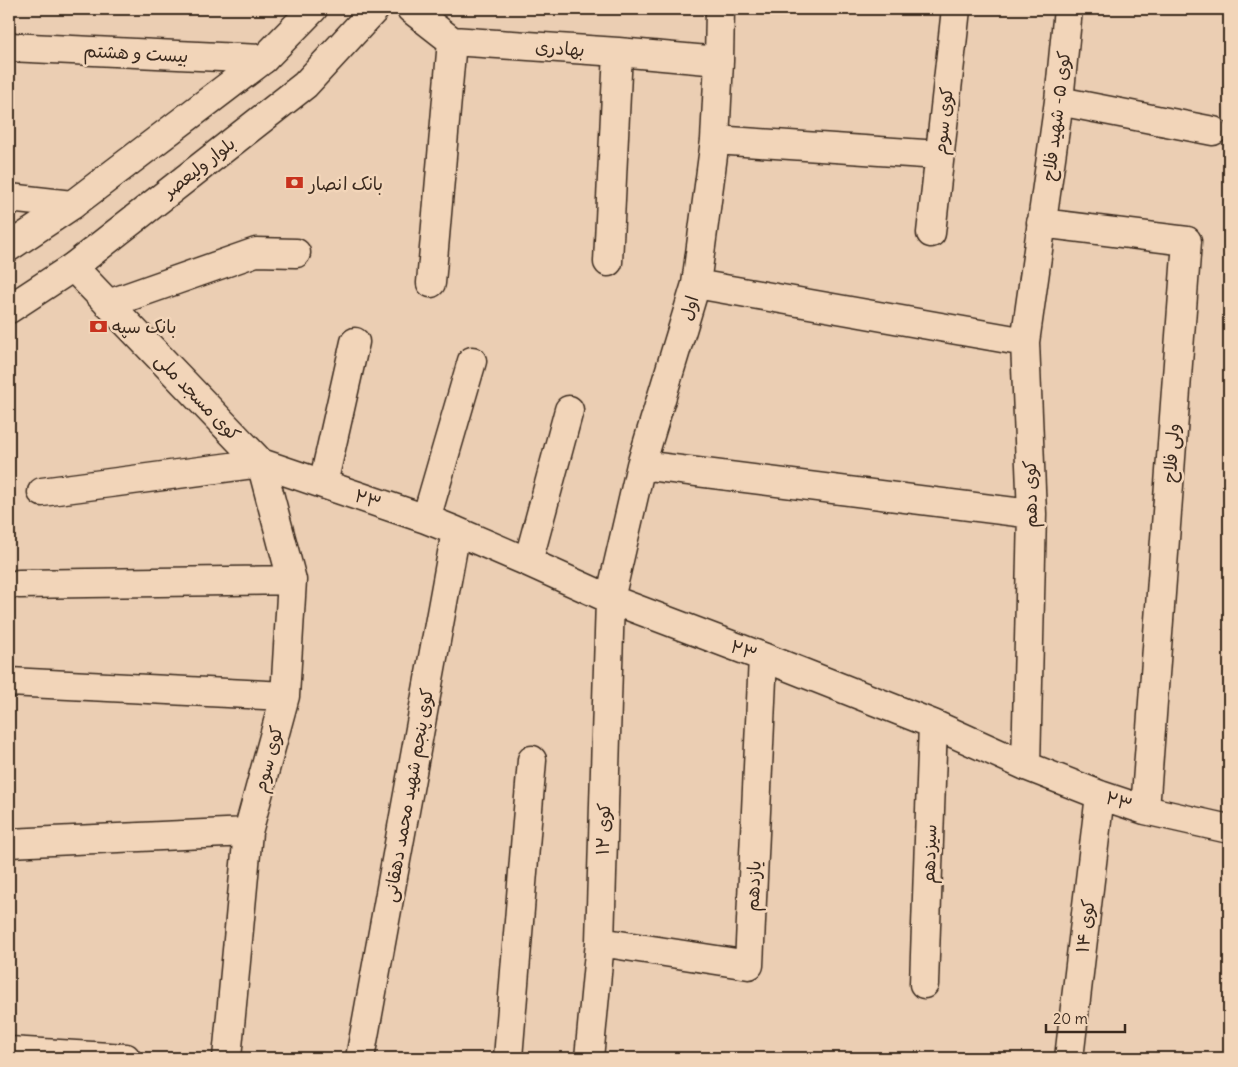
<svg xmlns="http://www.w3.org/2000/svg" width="1238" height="1067" font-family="Delius,'Playpen Sans Arabic',sans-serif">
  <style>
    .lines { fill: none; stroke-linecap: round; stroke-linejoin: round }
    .street-casing { stroke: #3b2a1e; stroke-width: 31 }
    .secondary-casing { stroke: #3b2a1e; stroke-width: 31 }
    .primary-casing { stroke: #3b2a1e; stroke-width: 31 }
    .street { stroke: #f2d5b9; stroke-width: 28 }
    .secondary { stroke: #f2d5b9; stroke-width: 28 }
    .primary { stroke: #f2d5b9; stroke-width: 28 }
    .labels { text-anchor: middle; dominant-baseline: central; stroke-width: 5; stroke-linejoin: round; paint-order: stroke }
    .street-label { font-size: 18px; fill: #3b2a1e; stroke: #f2d5b9 }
    .poi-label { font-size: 18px; fill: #3b2a1e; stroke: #f2d5b9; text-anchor: start }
  </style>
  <rect width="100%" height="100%" fill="#ebceb3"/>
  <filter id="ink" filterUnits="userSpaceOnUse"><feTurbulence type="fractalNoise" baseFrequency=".02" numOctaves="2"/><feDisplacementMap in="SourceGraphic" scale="10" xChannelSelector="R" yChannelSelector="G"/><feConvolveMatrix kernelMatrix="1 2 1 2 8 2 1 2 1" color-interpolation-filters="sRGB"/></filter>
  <g filter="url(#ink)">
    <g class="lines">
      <defs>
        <path id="street" d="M411,9L452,41L618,52L719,61
          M9,47L264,59
          M1059,101L1213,131
          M715,140L939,155
          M1041,223L1187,241L1145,810
          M931,233L956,9
          M608,262L618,52
          M73,267L261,463L292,580L285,696L248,832L227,1058
          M431,283L452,41
          M696,284L1025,342
          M108,304L256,252L296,253
          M641,465L1032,514
          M323,484L355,342
          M42,492L261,463L426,519L456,531L528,562L610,599L763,657L933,724L1026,766L1100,795L1145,810L1229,829
          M426,519L472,361
          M528,562L569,410
          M19,584L292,580
          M9,682L285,696
          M1026,766L1032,514L1025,342L1059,101L1068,9
          M9,843L248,832
          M600,942L749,965L763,657
          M924,984L933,724
          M360,1058L456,531
          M508,1058L532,760
          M589,1058L600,942L610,599L641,465L696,284L715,140L719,61L720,9
          M1069,1058L1100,795"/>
        <path id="secondary" d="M9,198L72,205
          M9,1051L126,1058"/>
        <path id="primary" d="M9,247L72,205L264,59L313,9
          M9,309L73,267L305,85L375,9"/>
      </defs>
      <use href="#street" class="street-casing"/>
      <use href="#secondary" class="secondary-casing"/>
      <use href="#primary" class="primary-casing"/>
      <use href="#street" class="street"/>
      <use href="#secondary" class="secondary"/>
      <use href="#primary" class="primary"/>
    </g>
  </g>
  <defs>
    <symbol id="bank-bare" viewBox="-9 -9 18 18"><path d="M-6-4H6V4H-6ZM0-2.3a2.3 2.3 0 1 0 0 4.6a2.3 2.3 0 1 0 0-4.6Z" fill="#c8321e" stroke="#f2d5b9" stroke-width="2.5" paint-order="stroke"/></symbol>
  </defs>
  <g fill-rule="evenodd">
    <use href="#bank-bare" x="282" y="170" width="25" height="25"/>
    <use href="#bank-bare" x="86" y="314" width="25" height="25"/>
  </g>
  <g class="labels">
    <g class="street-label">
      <text transform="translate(560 48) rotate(4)">بهادری</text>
      <text transform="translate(136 53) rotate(3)">بیست و هشتم</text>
      <text transform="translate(1056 116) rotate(-83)">کوی ۵- شهید فلاح</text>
      <text transform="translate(943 121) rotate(-84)">کوی سوم</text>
      <text transform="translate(199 167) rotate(-38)">بلوار ولیعصر</text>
      <text transform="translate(689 308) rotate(-73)">اول</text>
      <text transform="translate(198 397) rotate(46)">کوی مسجد ملی</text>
      <text transform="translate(1171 453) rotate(-86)">ولی فلاح</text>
      <text transform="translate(1030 494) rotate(-91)">کوی دهم</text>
      <text transform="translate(368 499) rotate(19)">۲۳</text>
      <text transform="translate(744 650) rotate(21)">۲۳</text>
      <text transform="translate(268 759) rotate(-75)">کوی سوم</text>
      <text transform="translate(408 795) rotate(-80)">کوی پنجم شهید محمد دهقانی</text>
      <text transform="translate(1119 801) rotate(19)">۲۳</text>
      <text transform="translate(603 829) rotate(-88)">کوی ۱۲</text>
      <text transform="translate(929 854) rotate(-88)">سیزدهم</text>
      <text transform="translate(753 886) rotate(-87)">یازدهم</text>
      <text transform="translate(1085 926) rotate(-83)">کوی ۱۴</text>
    </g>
    <g class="poi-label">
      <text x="309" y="183">بانک انصار</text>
      <text x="112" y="326">بانک سپه</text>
    </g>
  </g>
  <rect width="1238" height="1067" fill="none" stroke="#f2d5b9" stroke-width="30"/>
  <rect x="15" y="15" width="1208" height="1037" fill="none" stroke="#3b2a1e" stroke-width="2" filter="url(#ink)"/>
  <path d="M1046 1024v8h79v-8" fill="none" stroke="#3b2a1e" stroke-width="2.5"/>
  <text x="1053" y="1024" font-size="15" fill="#3b2a1e" stroke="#f2d5b9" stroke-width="4" paint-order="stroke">20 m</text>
</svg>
